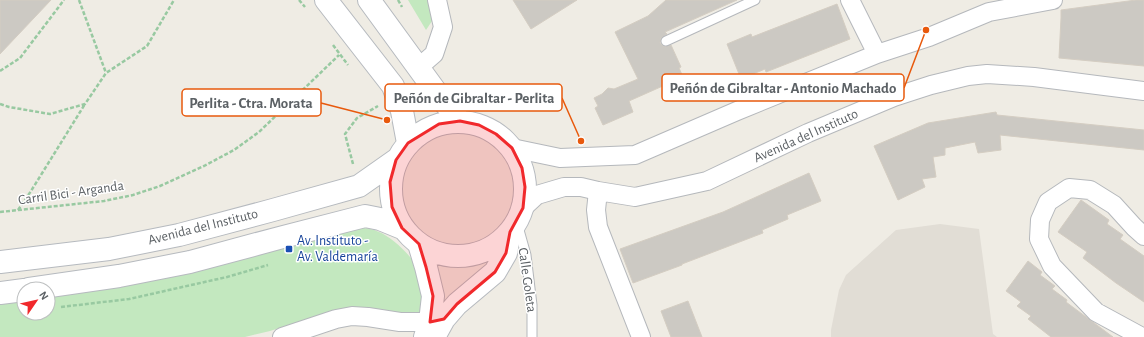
<svg xmlns="http://www.w3.org/2000/svg" width="1144" height="337" font-family="'Alegreya Sans',sans-serif">
  <style>
    .education { fill: #e1ddd5 }
    .green { fill: #c3e8bf }
    .building { fill: #ccc9c3; stroke: #d4cdc2 }
    .lines { fill: none; stroke-linecap: round; stroke-linejoin: round }
    .service-casing { stroke: #b5b8bc; stroke-width: 11 }
    .minor-casing { stroke: #b5b8bc; stroke-width: 20 }
    .secondary-casing { stroke: #b6babf; stroke-width: 24 }
    .path { stroke: #98c9a1; stroke-width: 2.5; stroke-dasharray: 4 2; stroke-linecap: butt }
    .service { stroke: #fff; stroke-width: 9 }
    .minor { stroke: #fff; stroke-width: 18 }
    .secondary { stroke: #fff; stroke-width: 22 }
    .marked { fill: #f1292c; fill-opacity: 0.2; stroke: #f1292c; stroke-width: 3; stroke-linejoin: round }
    .transit-dot { fill: #1a4fb4; stroke: #fff; stroke-width: 1.5 }
    .labels { text-anchor: middle; dominant-baseline: central; stroke-width: 3; stroke-linejoin: round; paint-order: stroke }
    .street-label { font-size: 14px; fill: #5c6165; stroke: #fff }
    .transit-label { font-size: 14px; fill: #164399; stroke: #fff; text-anchor: start }
    .leader { fill: none; stroke: #e8590c; stroke-width: 1.5 }
    .callout-dot { fill: #e8590c; stroke: #fff; stroke-width: 1.5 }
    .callout { fill: #fff; stroke: #e8590c; stroke-width: 1.5 }
    .callout-label { font-size: 15px; text-anchor: middle; font-weight: bold; fill: #5c6165 }
  </style>
  <rect width="100%" height="100%" fill="#efece4"/>
  <path class="education" d="M940,224L979,229L993,334L997,337H831V330L839,290L846,275L896,230Z"/>
  <path class="green" d="M408,0H429L434,18L426,30Z
    M358,227C365,228 373,229 379,232C394,238 420,263 422,279C424,291 422,304 422,317L380,309L361,308L332,311L270,331L245,337H0V302L24,299V313H48V296L120,287L188,274Z"/>
  <path class="building" d="M0,0H51L0,54Z
    M513,0H577L531,29Z
    M666,0H737L665,32L667,34L661,38L660,43L665,47L671,45L681,67L679,68L683,77L629,101L633,112L603,125L595,108L598,106L594,98L602,94L608,88L614,89L638,79L615,32L648,16Z
    M1136,0H1144V66L1059,58L1061,18V10Z
    M837,4L850,39L766,72L765,69L741,79L727,44L751,34L752,37Z
    M996,112L997,115L1144,130V150L1000,135L1001,150L978,153L975,142L945,148V155L933,157L936,177L922,179L925,187L898,200L874,146L928,123Z
    M809,173L821,201L787,215L788,219L762,230L763,233L682,264V265L633,283L620,249L723,212Z
    M1081,200L1109,220L1107,224L1123,235L1120,239L1144,256V302L1116,283L1083,258L1087,252L1058,232Z
    M1028,261L1042,272L1040,275L1055,286L1052,289L1067,300L1066,302L1113,337H1051L1028,319L1031,316L1017,306L1021,302L1006,291Z
    M688,301L702,337H671L661,311Z"/>
  <g class="lines">
    <defs>
      <path id="service" d="M666,41L755,0
        M517,223L526,255L532,305V337"/>
      <path id="minor" d="M850,0L877,54
        M419,67L434,54L443,27L437,0
        M512,148L560,158L635,155L737,111L877,54L929,37L989,12L1053,0
        M598,191L596,210L598,227L641,337
        M523,208L537,195L564,187H581L598,191L635,197L707,181L808,133L894,97L931,85L968,76L987,74L1034,77L1144,91
        M282,337L336,319L352,316L368,317L400,322H430L443,319
        M1142,337L1096,312L1052,266L1039,239L1040,220L1048,202L1069,188L1090,190L1114,205L1134,227L1144,236"/>
      <path id="secondary" d="M326,0L393,86L402,111L408,143
        M369,0L439,96L460,121
        M391 189a67 67 0 1 1 134 0a67 67 0 1 1-134 0Z
        M419,244L426,267L433,296L430,322L425,337
        M0,262L109,249L179,235L273,210L359,186L396,160
        M29,289L119,276L190,262L283,237L365,216L380,219L402,228
        M0,293L24,290
        M434,337L444,319L457,304L495,272L506,253L510,232"/>
    </defs>
    <use href="#service" class="service-casing"/>
    <use href="#minor" class="minor-casing"/>
    <use href="#secondary" class="secondary-casing"/>
    <path class="path" d="M79,0L106,73
      M299,0L305,7
      M398,0L402,7
      M333,45L348,65
      M0,71L20,58L64,0
      M0,104L9,107L50,114L85,104L106,73L147,46L174,0
      M353,164L345,134L357,118L378,106
      M18,210L31,191L85,104
      M0,212L104,201L133,195L160,186L204,166L234,150L259,132L339,55
      M61,307L129,299L227,277L268,265"/>
    <use href="#service" class="service"/>
    <use href="#minor" class="minor"/>
    <use href="#secondary" class="secondary"/>
  </g>
  <path class="marked" d="M460,121L479,125L496,134L512,148L522,168L525,187L523,208L510,232L506,253L495,272L457,304L444,319L430,322L433,296L426,267L419,244L402,228L392,207L390,182L396,160L408,143L439,124Z"/>
  <rect class="transit-dot" x="285" y="245" width="8" height="8" rx="2"/>
  <g class="labels">
    <g class="street-label">
      <text transform="translate(806 136) rotate(-24)">Avenida del Instituto</text>
      <text transform="translate(71 193) rotate(-8)">Carril Bici - Arganda</text>
      <text transform="translate(203 227) rotate(-14)">Avenida del Instituto</text>
      <text transform="translate(527 280) rotate(82)">Calle Goleta</text>
    </g>
    <g class="transit-label">
      <text x="297" y="241">Av. Instituto -<tspan x="297" dy="16">Av. Valdemaría</tspan></text>
    </g>
  </g>
  <path class="leader" d="M926 30L904 88M581 141L562 98M387 120L321 103"/>
  <g class="callout-dot">
    <circle cx="926" cy="30" r="4"/>
    <circle cx="581" cy="141" r="4"/>
    <circle cx="387" cy="120" r="4"/>
  </g>
  <g class="callout">
    <rect x="662" y="74" width="242" height="27" rx="4"/>
    <rect x="385" y="84" width="177" height="27" rx="4"/>
    <rect x="182" y="89" width="139" height="27" rx="4"/>
  </g>
  <g class="callout-label">
    <text x="783" y="93">Peñón de Gibraltar - Antonio Machado</text>
    <text x="474" y="103">Peñón de Gibraltar - Perlita</text>
    <text x="251" y="108">Perlita - Ctra. Morata</text>
  </g>
  <g transform="translate(36 301) rotate(56)"><circle r="19" fill="#ffffff" stroke="#bec0c1"/>
  <path d="M0-3L7 15L0 10L-7 15Z" fill="#f1292c"/>
  <text y="-6" font-size="11" font-weight="bold" text-anchor="middle" fill="#5c6165">N</text>
  </g>
</svg>
